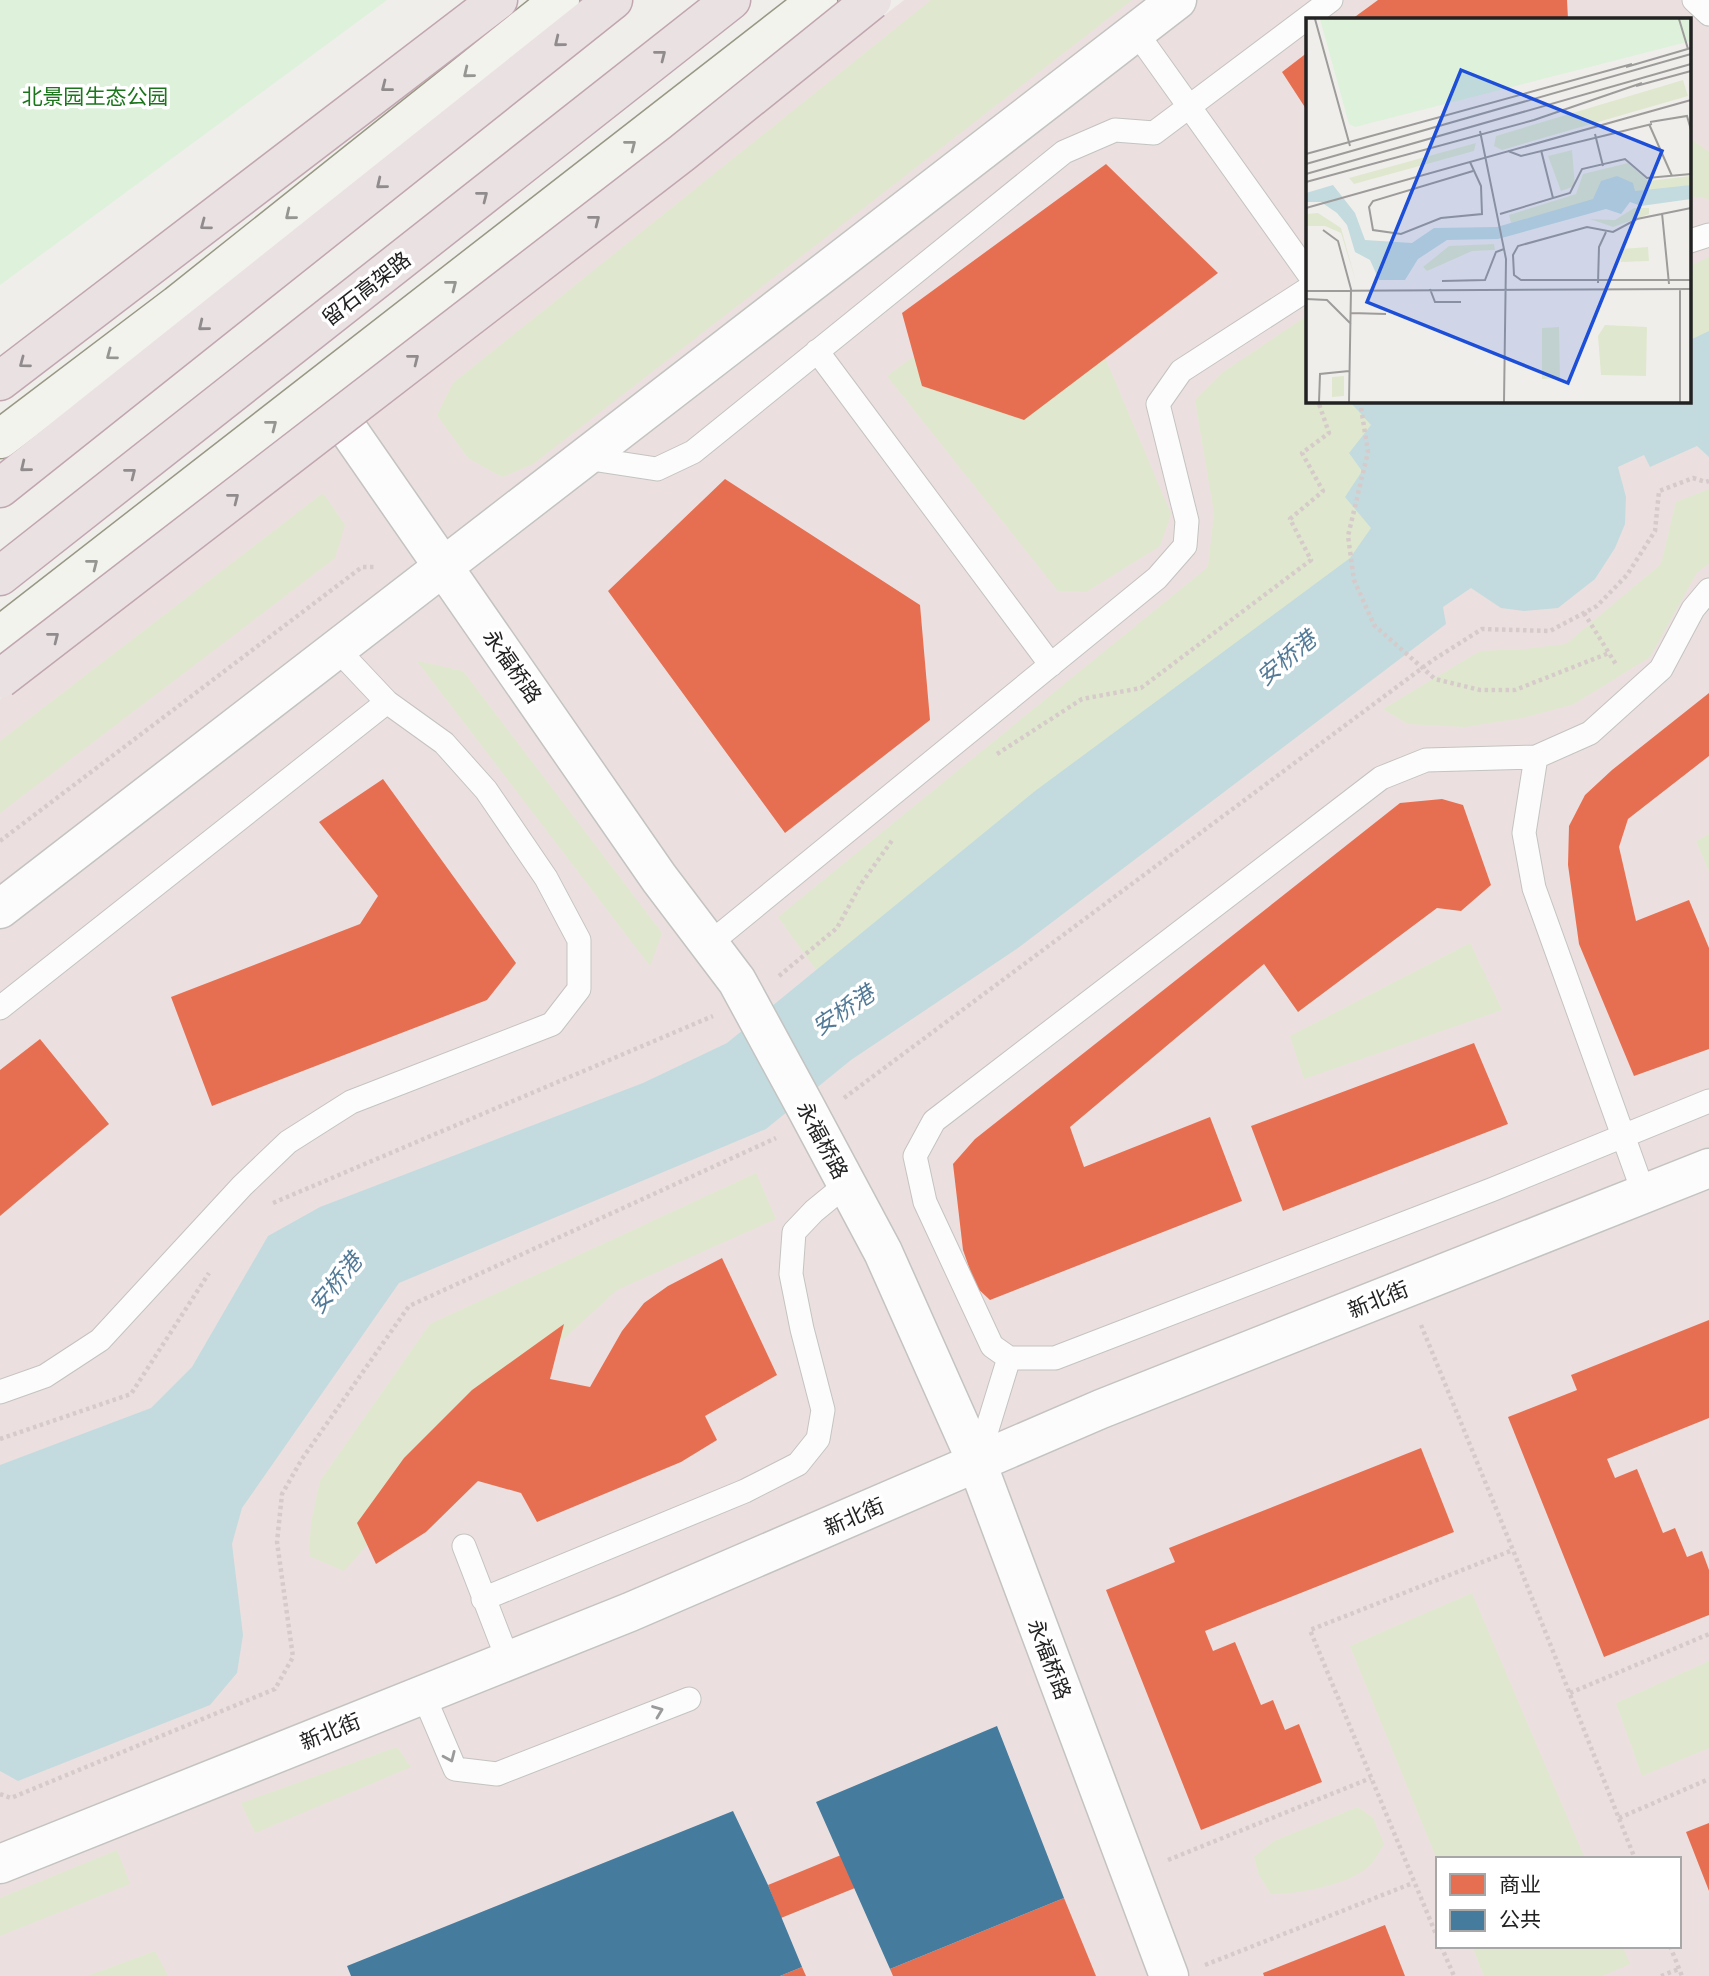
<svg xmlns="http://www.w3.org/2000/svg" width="1709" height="1976" font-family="Ubuntu,'Noto Sans SC',sans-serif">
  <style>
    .commercial { fill: #ebe0df; fill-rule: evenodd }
    .grass { fill: #dfe8ce }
    .park { fill: #ddf1db }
    .water { fill: #c3dbde }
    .shops { fill: #e76f51 }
    .public { fill: #457b9d }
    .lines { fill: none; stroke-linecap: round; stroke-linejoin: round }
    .lane-casing { stroke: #c3c3c1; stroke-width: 25 }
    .street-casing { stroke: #c3c3c1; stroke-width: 41 }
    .secondary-casing { stroke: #989885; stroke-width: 41 }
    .highway-casing { stroke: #c1a6b0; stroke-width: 41 }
    .path { stroke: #d6cbca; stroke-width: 4.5; stroke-dasharray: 3.5 3.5; stroke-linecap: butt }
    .lane { stroke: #fdfcfc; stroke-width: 23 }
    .street { stroke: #fdfcfc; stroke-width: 38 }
    .secondary { stroke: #f3f3ee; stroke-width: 38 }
    .highway { stroke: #eae1e3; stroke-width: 38 }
    .highway-bridge-casing { stroke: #c1a6b0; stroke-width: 41; stroke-linecap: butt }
    .path-bridge { stroke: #d6cbca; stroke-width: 4.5; stroke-dasharray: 3.5 3.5; stroke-linecap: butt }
    .highway-bridge { stroke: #eae1e3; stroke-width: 38 }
    .oneway { stroke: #908b8c }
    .oneway2 { stroke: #959592 }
    .oneway3 { stroke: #9a9a9a }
    .labels { text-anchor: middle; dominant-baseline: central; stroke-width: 7; stroke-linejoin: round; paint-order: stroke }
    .park-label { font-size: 21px; fill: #1b751b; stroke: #fff }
    .street-label { font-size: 21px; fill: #222; stroke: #fff }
    .water-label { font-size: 23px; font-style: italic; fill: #527a97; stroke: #fff }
    .inset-road { fill: none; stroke: #9e9c9b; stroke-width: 2 }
    .view { fill: #1d4ed8; fill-opacity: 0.15; stroke: #1d4ed8; stroke-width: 3.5 }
    .inset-edge { fill: none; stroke: #222; stroke-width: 3.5 }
  </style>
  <rect width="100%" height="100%" fill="#f0eeeb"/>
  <path class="commercial" d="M904,0H1709V1976H0V699ZM1308,19H1690V401H1308ZM1438,1859H1679V1946H1438Z"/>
  <path class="grass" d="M931,0H1132L533,464L502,477L468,458L437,415L453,383Z
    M1690,138L1709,152V199L1690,196Z
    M1709,257V373L1690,387V266Z
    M1045,260L1090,322L1171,514L1160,546L1086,592L1058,591L887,376Z
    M1308,315V401H1353L1352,403L1371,425V528L1357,557L816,970L778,917L1208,567L1214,513L1195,400L1223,372Z
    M1709,489V563L1696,574L1650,657L1574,704L1522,718L1465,727L1408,724L1383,709L1480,651L1526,649L1566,644L1661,564L1676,502Z
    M323,493L345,525L335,558L0,813V741Z
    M417,661L463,671L662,933L650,966Z
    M1709,834V872L1696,841Z
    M1470,943L1502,1010L1304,1079L1290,1036Z
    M756,1173L776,1219L617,1290L492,1404L344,1571L309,1556L311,1523L320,1481L430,1324Z
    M1472,1593L1585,1859H1438V1862L1350,1646Z
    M1709,1661V1748L1642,1776L1616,1703Z
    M397,1747L411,1767L255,1833L241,1803Z
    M1358,1807L1373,1818L1384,1844C1380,1850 1376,1858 1372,1863C1353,1885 1297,1894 1271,1894L1259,1875L1254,1857L1274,1841Z
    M117,1850L130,1884L0,1936V1898Z
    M1472,1946H1622L1630,1964L1602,1976H1484Z
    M155,1951L168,1976H87Z"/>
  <path class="park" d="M0,0H387L0,285Z"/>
  <path class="water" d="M1709,331V457L1697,446L1650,467L1644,455L1618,467L1626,497L1625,524L1615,548L1595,579L1558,608L1524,611L1501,608L1471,588L1443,607L1446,624L1018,948L851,1060L766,1129L399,1283L242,1508L232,1544L243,1635L237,1673L210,1705L18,1781L0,1771V1465L151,1408L192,1367L268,1236L320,1207L643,1083L727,1043L1035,791L1350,558L1371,528L1345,497L1362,471L1349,453L1371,425L1351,403L1353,401H1690V340Z"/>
  <path class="shops" d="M1378,0H1567L1568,19H1352Z
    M1308,52V112L1282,72Z
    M1106,164L1218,273L1024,420L922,386L902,313Z
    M725,479L920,605L930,720L785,833L608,591Z
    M1709,693V756L1628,819L1619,847L1636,921L1689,900L1709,948V1049L1634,1076L1579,944L1568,865L1569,826L1585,795L1612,770Z
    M383,779L516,963L487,1000L212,1106L171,997L360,924L378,896L319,822Z
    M1442,799L1463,805L1491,885L1461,911L1437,908L1298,1012L1264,964L1070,1127L1084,1167L1210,1117L1242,1201L990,1300L976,1287L963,1250L953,1164L975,1139L1400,803Z
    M40,1039L109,1124L0,1216V1070Z
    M1474,1043L1508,1124L1283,1211L1251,1126Z
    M722,1258L777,1375L705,1416L717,1440L681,1462L537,1522L521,1493L478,1481L426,1532L376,1564L357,1523L404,1458L472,1390L564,1324L550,1379L590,1387L622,1331L644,1303L668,1286Z
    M1709,1320V1418L1607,1459L1615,1478L1637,1469L1663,1533L1675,1528L1687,1557L1702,1551L1709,1570V1615L1604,1657L1508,1417L1577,1390L1571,1375Z
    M1421,1448L1454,1532L1205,1631L1213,1651L1235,1642L1261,1705L1273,1700L1285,1730L1299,1724L1322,1782L1201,1830L1106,1590L1175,1562L1169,1548Z
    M1709,1823V1891L1686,1832Z
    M841,1855L855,1888L781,1918L768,1885Z
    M1064,1898L1096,1976H893L890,1969Z
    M1385,1925L1405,1976H1264L1263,1973Z
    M802,1967L806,1976H780Z"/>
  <path class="public" d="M997,1726L1064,1898L890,1969L816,1802Z
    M733,1811L768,1885L802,1967L780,1976H351L347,1966Z"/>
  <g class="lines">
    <defs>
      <path id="lane" d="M1694,0L1709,14
        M1136,32L1308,273
        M1690,241L1709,235
        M817,351L1051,665
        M585,458L657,469L693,452L1064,152L1115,130L1154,133L1331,0
        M1709,590L1693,609L1661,669L1590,733L1536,757L1426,760L1381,778L934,1121L915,1156L925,1202L992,1346L1009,1358H1055L1491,1190L1709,1101
        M1536,757L1524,833L1534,888L1644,1194
        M709,944L1157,578L1185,546L1187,521L1158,404L1181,371L1308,289
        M0,1008L387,702
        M0,1392L45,1376L100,1340L242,1186L288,1142L351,1102L552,1024L579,989V940L546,878L486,790L444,743L387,702L337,649
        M977,1462L1009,1358
        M464,1546L508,1660
        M483,1599L745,1491L798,1464L818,1439L823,1410L802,1329L791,1274L794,1232L814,1211L847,1184
        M423,1694L455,1769L497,1774L689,1699"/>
      <path id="street" d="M320,389L659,878L737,981L805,1106L883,1252L977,1463L1169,1976
        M0,909L1177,0
        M0,1864L630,1612L1101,1409L1709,1168"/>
      <path id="secondary" d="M0,439L177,305L560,0
        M0,636L818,0"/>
      <path id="highway" d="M0,381L498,0
        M0,488L613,0
        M0,576L731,0"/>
    </defs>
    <use href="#lane" class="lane-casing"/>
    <use href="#street" class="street-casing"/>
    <use href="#secondary" class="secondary-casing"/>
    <use href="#highway" class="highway-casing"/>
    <path class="path" d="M1584,613L1617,666
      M997,754L1082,699L1141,688L1311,560L1290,519L1323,491L1302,453L1329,433L1318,401
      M0,841L362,567H377
      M779,976L837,928L861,884L893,839
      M844,1098L1433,660L1482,629L1550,631L1597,606L1627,575L1655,531L1659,491L1693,478L1706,482L1709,481
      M273,1203L713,1016
      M1421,1325L1513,1550L1635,1859
      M0,1439L131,1394L209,1273
      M1570,1693L1709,1634
      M0,1794L11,1798L275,1689L293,1657L277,1542L282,1494L302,1459L409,1306L776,1138
      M1619,1818L1709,1779
      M1168,1860L1371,1778
      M1438,1939L1310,1630L1513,1550
      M1441,1946L1454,1976
      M1670,1946L1682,1976
      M1205,1965L1413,1883
      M1661,1976L1679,1969"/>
    <use href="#lane" class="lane"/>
    <use href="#street" class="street"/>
    <use href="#secondary" class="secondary"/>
    <use href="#highway" class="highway"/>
    <defs>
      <path id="highway-bridge" d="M0,679L682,153L872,0"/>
    </defs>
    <use href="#highway-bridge" class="highway-bridge-casing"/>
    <path class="path-bridge" d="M1360,401L1368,452L1348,536L1354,580L1374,625L1435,679L1480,690H1515L1609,653"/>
    <use href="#highway-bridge" class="highway-bridge"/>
  </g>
  <defs><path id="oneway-chevron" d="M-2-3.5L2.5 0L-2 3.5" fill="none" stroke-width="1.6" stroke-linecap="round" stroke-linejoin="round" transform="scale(1.75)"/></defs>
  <g class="oneway">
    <use href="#oneway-chevron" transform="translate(559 42) rotate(141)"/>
    <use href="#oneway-chevron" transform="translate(661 55) rotate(-38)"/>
    <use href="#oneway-chevron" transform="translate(386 87) rotate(142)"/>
    <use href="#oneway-chevron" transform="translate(381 184) rotate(141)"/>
    <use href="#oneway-chevron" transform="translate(483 196) rotate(-38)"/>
    <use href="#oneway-chevron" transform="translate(595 220) rotate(-38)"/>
    <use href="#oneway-chevron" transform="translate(205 225) rotate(143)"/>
    <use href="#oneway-chevron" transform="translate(203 326) rotate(141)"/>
    <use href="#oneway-chevron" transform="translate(414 359) rotate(-38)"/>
    <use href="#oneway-chevron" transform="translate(24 363) rotate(143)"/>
    <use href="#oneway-chevron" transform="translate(25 467) rotate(141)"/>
    <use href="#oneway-chevron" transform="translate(131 473) rotate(-38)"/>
    <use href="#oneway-chevron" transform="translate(234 498) rotate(-38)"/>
    <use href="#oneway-chevron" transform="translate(54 637) rotate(-38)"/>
  </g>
  <g class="oneway2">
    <use href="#oneway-chevron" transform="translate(468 73) rotate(141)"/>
    <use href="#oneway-chevron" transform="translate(631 145) rotate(-38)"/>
    <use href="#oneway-chevron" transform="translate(290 215) rotate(141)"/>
    <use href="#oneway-chevron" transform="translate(452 285) rotate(-38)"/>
    <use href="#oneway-chevron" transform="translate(111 355) rotate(143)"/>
    <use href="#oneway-chevron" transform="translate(272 425) rotate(-38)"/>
    <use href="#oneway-chevron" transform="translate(93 564) rotate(-38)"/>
  </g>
  <g class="oneway3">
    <use href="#oneway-chevron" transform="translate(658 1711) rotate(-21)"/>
    <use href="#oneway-chevron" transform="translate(450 1757) rotate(66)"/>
  </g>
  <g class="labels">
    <g class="park-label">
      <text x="95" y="96">北景园生态公园</text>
    </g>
    <g class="street-label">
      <text transform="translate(366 288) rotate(-38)">留石高架路</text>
      <text transform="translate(513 666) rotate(55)">永福桥路</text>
      <text transform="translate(823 1140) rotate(62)">永福桥路</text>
      <text transform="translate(1378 1299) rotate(-22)">新北街</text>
      <text transform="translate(854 1516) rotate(-23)">新北街</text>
      <text transform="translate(1050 1659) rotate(69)">永福桥路</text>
      <text transform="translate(330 1731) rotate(-22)">新北街</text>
    </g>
    <g class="water-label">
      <text transform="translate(1286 658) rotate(-40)">安桥港</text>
      <text transform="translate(843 1010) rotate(-34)">安桥港</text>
      <text transform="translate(335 1283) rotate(-51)">安桥港</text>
    </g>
  </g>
  <g transform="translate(1306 18)">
    <rect width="385" height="385" fill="#f0eeeb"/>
    <path d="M377,62L382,78L196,132L188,128L190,118ZM170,125L168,133L48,166L43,160ZM266,132L269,168L255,173L242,138ZM322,145L342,163L385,158V167L329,179L320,166L296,167L288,182L205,205L203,197L270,176L277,156ZM328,190H343V196L307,209L284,201L309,202ZM12,195L35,210L50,264L35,215L19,208H0V196ZM188,226L189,232L166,233L121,253L117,249L143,228ZM342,229L343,243L315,244V231ZM299,307L341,309L340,358L295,357L292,318ZM253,309L254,360L236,361V310ZM38,358V378L26,379V359Z" fill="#dfe8ce"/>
    <path d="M14,1H385V23L49,109L43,106Z" fill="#ddf1db"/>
    <path d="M311,158L327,165L329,173L385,167V181L335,188L324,184L315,196L300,191L192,221L141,222L112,241L99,262H73L64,242L49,234L41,207L31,195L15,184H0V175L27,167L49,195L59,222L106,225L128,210L191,209L287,181L295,163Z" fill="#c3dbde"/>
    <path class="inset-road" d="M9,1L44,128M373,1L382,31M320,49L385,30M330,68L385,53M344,104L381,98L385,112M343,106L366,158M174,113L200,241L198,384M289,116L297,148M235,132L247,180M202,133L215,138L346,106M0,136L326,46M164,144L175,168L176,196L135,200L95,216L67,212L63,189L67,183L167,153M0,146L385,36M0,156L385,46M0,164L228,102L336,65M0,190L385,82M385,190L331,201L307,214L281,209L212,228L207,237L208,257L215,262H385M356,195L363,266M194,196L264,175L276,151L319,141L341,160L385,156M17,212L32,223L45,271L43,384M136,263L179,262L190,234L198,231M292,265L293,229L300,214M124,271L129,284H155M0,273L385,271M0,281L21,282L45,306M45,295L80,296M13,384L14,356L43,353M374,384V271"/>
    <path class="view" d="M155,52L356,133L262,365L61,284Z"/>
    <rect width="385" height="385" class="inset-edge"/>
  </g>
  <rect x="1436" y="1857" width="245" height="91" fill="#ffffff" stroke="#a7a7a7" stroke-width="2"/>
  <rect x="1450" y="1874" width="35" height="21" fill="#e76f51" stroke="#a7a7a7" stroke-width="2"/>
  <text x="1499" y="1892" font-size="21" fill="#222222">商业</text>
  <rect x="1450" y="1910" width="35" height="21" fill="#457b9d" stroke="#a7a7a7" stroke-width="2"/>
  <text x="1499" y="1927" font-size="21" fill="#222222">公共</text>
</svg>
